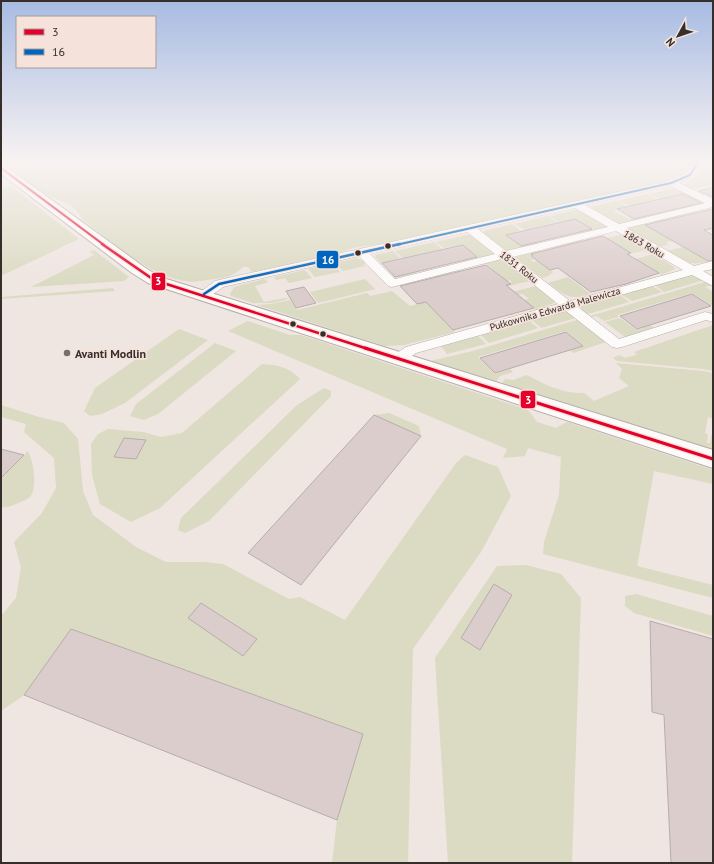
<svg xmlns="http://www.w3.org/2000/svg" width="714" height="864" font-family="'PT Sans',sans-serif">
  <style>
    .green { fill: #dbdac2 }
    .building { fill: #dbcdcc; stroke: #b6adac }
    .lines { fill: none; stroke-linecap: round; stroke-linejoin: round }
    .minor-casing { stroke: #b5ada9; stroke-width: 1 }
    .tertiary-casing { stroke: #b5ada9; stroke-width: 2 }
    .minor { fill: #fdfbfa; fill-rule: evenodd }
    .tertiary { fill: #fdfbfa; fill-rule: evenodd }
    .bus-1-far2-casing { stroke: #f5e3db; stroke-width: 4 }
    .bus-1-far1-casing { stroke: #f5e3db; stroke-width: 5 }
    .bus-1-casing { stroke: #f5e3db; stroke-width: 6 }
    .bus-2-far1-casing { stroke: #f5e3db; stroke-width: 4 }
    .bus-2-casing { stroke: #f5e3db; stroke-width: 5 }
    .bus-1-far2 { stroke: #e4002b; stroke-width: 2 }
    .bus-1-far1 { stroke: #e4002b; stroke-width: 2.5 }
    .bus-1 { stroke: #e4002b; stroke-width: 3 }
    .bus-2-far1 { stroke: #0065bd; stroke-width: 2 }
    .bus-2 { stroke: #0065bd; stroke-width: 2.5 }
    .bus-dot { fill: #352e2b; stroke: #f5e3db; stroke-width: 1.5 }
    .poi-dot { fill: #766e6b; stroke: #f5e3db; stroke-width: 1.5 }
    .labels { text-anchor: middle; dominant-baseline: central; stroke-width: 3.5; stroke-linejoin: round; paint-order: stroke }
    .far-street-label { font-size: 10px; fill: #352e2b; stroke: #f5e3db }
    .poi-label { font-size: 12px; font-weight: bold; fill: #352e2b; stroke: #f5e3db; text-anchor: start }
    .line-badge { stroke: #f5e3db; stroke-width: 1.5 }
    .badge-label { font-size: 11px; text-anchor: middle; font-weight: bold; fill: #fff }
  </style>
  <rect width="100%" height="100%" fill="#efe5e1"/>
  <path class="green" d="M3,162H692C686,174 679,177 667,181L385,243L353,248L336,254L252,272L248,267H243C234,276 226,278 214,279C205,280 196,283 186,281C150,277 111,241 82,219C73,202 65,204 50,196C33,187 18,174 3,162Z
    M706,162H713V185L691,189L684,185V184C695,179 702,174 706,162Z
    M11,186L79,239L1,276V187Z
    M671,189L678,190L706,203L681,209L649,194Z
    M647,194L657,199L631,206L617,201Z
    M616,201L626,206L613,211L629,219L642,216L645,218L619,224L591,207Z
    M575,210L582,212L607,227L579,234L577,232L590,228L575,219L559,222L550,216Z
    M682,214L689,218L713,224V228L710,229L713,232L703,228L682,240L667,242V245L659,247L626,228C635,224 646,225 656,223L654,221L674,219L671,216Z
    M548,216L557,222L526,230L514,224Z
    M512,224L520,230L518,231L520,232L506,235L520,246L536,242L538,244L507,251L484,234V231Z
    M466,235H470L495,254L462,262L460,260L476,256L463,245L444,248L436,242Z
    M621,235L646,250L617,257L569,253L546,248L580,239L585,242L588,238L594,242L630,253L607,238Z
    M434,242L442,249L406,258H403L395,251Z
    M697,243L713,258V260C690,267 687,263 667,251Z
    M94,250L129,277L124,281L31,287L94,255L89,252Z
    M393,251L400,258L382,264L394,276L412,271L414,273L395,278L375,257L376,255Z
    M537,251H547L529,257L535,259L531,260L533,262L537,261L553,272L548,276L542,278L512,255Z
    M654,254L674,267L675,269L661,275L639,261L624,265L621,263Z
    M357,258L364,261L365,266L343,271L335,263Z
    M501,258L530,281L494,289L481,284L456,279L455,278L457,277C452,272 444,275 437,277L442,284L439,283L433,278L436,274L457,269L465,276L477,274L494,288L510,284L512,282L510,280L507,281L484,262Z
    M333,263L340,272L315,277L308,269Z
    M305,270L312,278L289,283L285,278L276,280L274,277Z
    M692,275L704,280L664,292L655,285Z
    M568,277L591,294C569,301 565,295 548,283Z
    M264,279L268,282L255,286L264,302L286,298L288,299L272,303H253L231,296L230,294L234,287Z
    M365,279L375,289L318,303L310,292Z
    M705,282L713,285L705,287L713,292V306L692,293L617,315L619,317L604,321L597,316L589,318L587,317Z
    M536,286L554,300V303L536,310L524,300L529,299L523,294L496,296Z
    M652,286L662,292L632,301L622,295Z
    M113,288L115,291L1,299V297Z
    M392,291L410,306L426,302L455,332L404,345L385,346L257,305L271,304L290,300L297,310L367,293L370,296Z
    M620,295L629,302L584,315L580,309L583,306Z
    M563,312H568L579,317L541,328L532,320Z
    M620,318L637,330L651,325L654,328L625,337L605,322Z
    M580,319L606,342L573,353L570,350L584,346L566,331L478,357L495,374L510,369L513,372L500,376L496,382L430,361L473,351Z
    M248,321L290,335H301L528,410L537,422L556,428L567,422L713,470V484L654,471L637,566L713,585V598L543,554L544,542L559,495L561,457L528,448L525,456L503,458L507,449L228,331Z
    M529,321L538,328L489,343L481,335Z
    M713,325V371L703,369L617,361L613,358L619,355L625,358L637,355L634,352Z
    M179,329L208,340L125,403L102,414L90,416L84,411L95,388Z
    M478,336L486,344L447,354L441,346Z
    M215,343L236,351L158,414L144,420L130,416L136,404Z
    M616,363L703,371L713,373V419L708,417L705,433L708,434L707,443H710L711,435L713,436V450L502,384L505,379L513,380L527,375C545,385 563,394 584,393L594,401L629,386L619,378L622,369Z
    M262,364C278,365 289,367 300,379L160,508L131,522L100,504L92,475L91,444L98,434L108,429L143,432L161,437L182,433Z
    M324,388L331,391V396L209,521L185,533L178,530L181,518L297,405Z
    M1,405L39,417L64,423L78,439L83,491L93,515L136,547L166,562H204L223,564L289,599L300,597L345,620L456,463L465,455L498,467L511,496L481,552L413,649L408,863H332L337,820L71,629L24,695L1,711V616L16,598L21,567L14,542L42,513L56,488L54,458L24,432L26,424L1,417Z
    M389,413L419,426L421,436L374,415Z
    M28,451C33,460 38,488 30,497C27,500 20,502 16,504C11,506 7,508 1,507V478Z
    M526,565L561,574L581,598L572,863H448L435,658L497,566Z
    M636,594L713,616V636L634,613L625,606V596Z"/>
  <path class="building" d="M713,187V197L699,191Z
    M683,194L701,203L634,219L617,209Z
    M713,209V228L704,230L713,235V260L708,261L645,225Z
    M575,219L592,229L521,246L506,235Z
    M603,236L631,253L627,254L659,273L626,284L591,292L558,268L550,270L531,256L533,255L531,254Z
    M463,245L477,257L395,277L382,263Z
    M486,265L511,284L506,285L534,308L453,330L426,302L417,304L400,286Z
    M304,287L316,303L296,308L286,291Z
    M692,294L711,306L637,329L620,316Z
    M566,332L583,346L495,373L480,358Z
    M374,415L421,436L301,585L248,553Z
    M124,438L146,440L136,459L114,457Z
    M1,449L24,455L1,478Z
    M494,584L512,595L480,650L461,638Z
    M201,603L257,639L243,656L188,618Z
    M650,621L713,639V863H671L664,715L652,712Z
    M71,629L363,734L337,820L24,695Z"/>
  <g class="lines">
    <defs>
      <path id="minor" d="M693,162H702L693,177L679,183L713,199V207L627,228L694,266L713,261V269L703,271L713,277V286L692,275L578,307L619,339L705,312L713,314V322L706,320L622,347L617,348L612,347L566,311L416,353C409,358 403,364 394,361L392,358L394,355L406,347L558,304L502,259L392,287L388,286L359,256L223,287C216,292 209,299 199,297L198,294L215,281L219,280L668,181L687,173ZM670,186L705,203L619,224L585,205ZM575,208L608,227L506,251L478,229ZM616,231L683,270L570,301L513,257ZM467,232L495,254L395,279L370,254Z"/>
      <path id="tertiary" d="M1,164L5,166L144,267L160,277L713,450V468L148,283L132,273L1,174Z"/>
    </defs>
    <use href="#minor" class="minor-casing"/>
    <use href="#tertiary" class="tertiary-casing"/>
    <use href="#minor" class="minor"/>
    <use href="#tertiary" class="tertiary"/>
    <defs>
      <path id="bus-1-far2" d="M1,168L104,245"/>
      <path id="bus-1-far1" d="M102,244L154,280L368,349"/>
      <path id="bus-1" d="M365,348L713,459"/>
      <path id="bus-2-far1" d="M396,245L671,183L690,175L698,162"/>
      <path id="bus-2" d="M204,294L219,284L400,244"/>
    </defs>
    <use href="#bus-1-far2" class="bus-1-far2-casing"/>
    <use href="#bus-1-far1" class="bus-1-far1-casing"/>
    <use href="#bus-1" class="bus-1-casing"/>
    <use href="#bus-2-far1" class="bus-2-far1-casing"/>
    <use href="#bus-2" class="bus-2-casing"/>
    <use href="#bus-1-far2" class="bus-1-far2"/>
    <use href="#bus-1-far1" class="bus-1-far1"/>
    <use href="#bus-1" class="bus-1"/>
    <use href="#bus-2-far1" class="bus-2-far1"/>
    <use href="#bus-2" class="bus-2"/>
  </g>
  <linearGradient id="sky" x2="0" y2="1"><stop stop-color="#a7bbe2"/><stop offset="0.57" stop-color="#f8f3f2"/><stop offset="1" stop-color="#f8f3f2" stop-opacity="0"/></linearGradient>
  <rect width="714" height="283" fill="url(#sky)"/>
  <g class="bus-dot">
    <circle cx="388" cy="246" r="3.5"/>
    <circle cx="358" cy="253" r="3.5"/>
    <circle cx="293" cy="324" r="3.5"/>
    <circle cx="323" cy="334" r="3.5"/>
  </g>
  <circle class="poi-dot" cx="67" cy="353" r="4"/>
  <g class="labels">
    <g class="far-street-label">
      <text transform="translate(644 244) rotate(30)">1863 Roku</text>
      <text transform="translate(519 267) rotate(38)">1831 Roku</text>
      <text transform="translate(555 309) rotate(-16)">Pułkownika Edwarda Malewicza</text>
    </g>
    <g class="poi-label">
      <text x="75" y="353">Avanti Modlin</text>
    </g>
  </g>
  <g class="line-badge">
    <rect x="316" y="250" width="23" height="19" rx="4" fill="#0065bd"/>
    <rect x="151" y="272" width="15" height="19" rx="4" fill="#e4002b"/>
    <rect x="520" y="390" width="16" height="19" rx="4" fill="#e4002b"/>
  </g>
  <g class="badge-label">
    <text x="328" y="264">16</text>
    <text x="158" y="285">3</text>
    <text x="528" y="404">3</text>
  </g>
  <rect width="714" height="864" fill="none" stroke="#352e2b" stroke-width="4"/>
  <rect x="16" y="16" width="140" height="52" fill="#f5e3db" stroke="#a89b95"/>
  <rect x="24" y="29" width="20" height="6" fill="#e4002b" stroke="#a89b95"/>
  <text x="52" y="36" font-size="12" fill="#352e2b">3</text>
  <rect x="24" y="49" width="20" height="6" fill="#0065bd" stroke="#a89b95"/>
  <text x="52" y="56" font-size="12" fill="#352e2b">16</text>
  <g transform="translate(678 36) rotate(230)" stroke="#f5e3db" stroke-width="3" paint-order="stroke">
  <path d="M0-3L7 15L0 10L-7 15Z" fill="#352e2b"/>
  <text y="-6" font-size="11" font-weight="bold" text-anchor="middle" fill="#352e2b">N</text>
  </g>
</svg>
